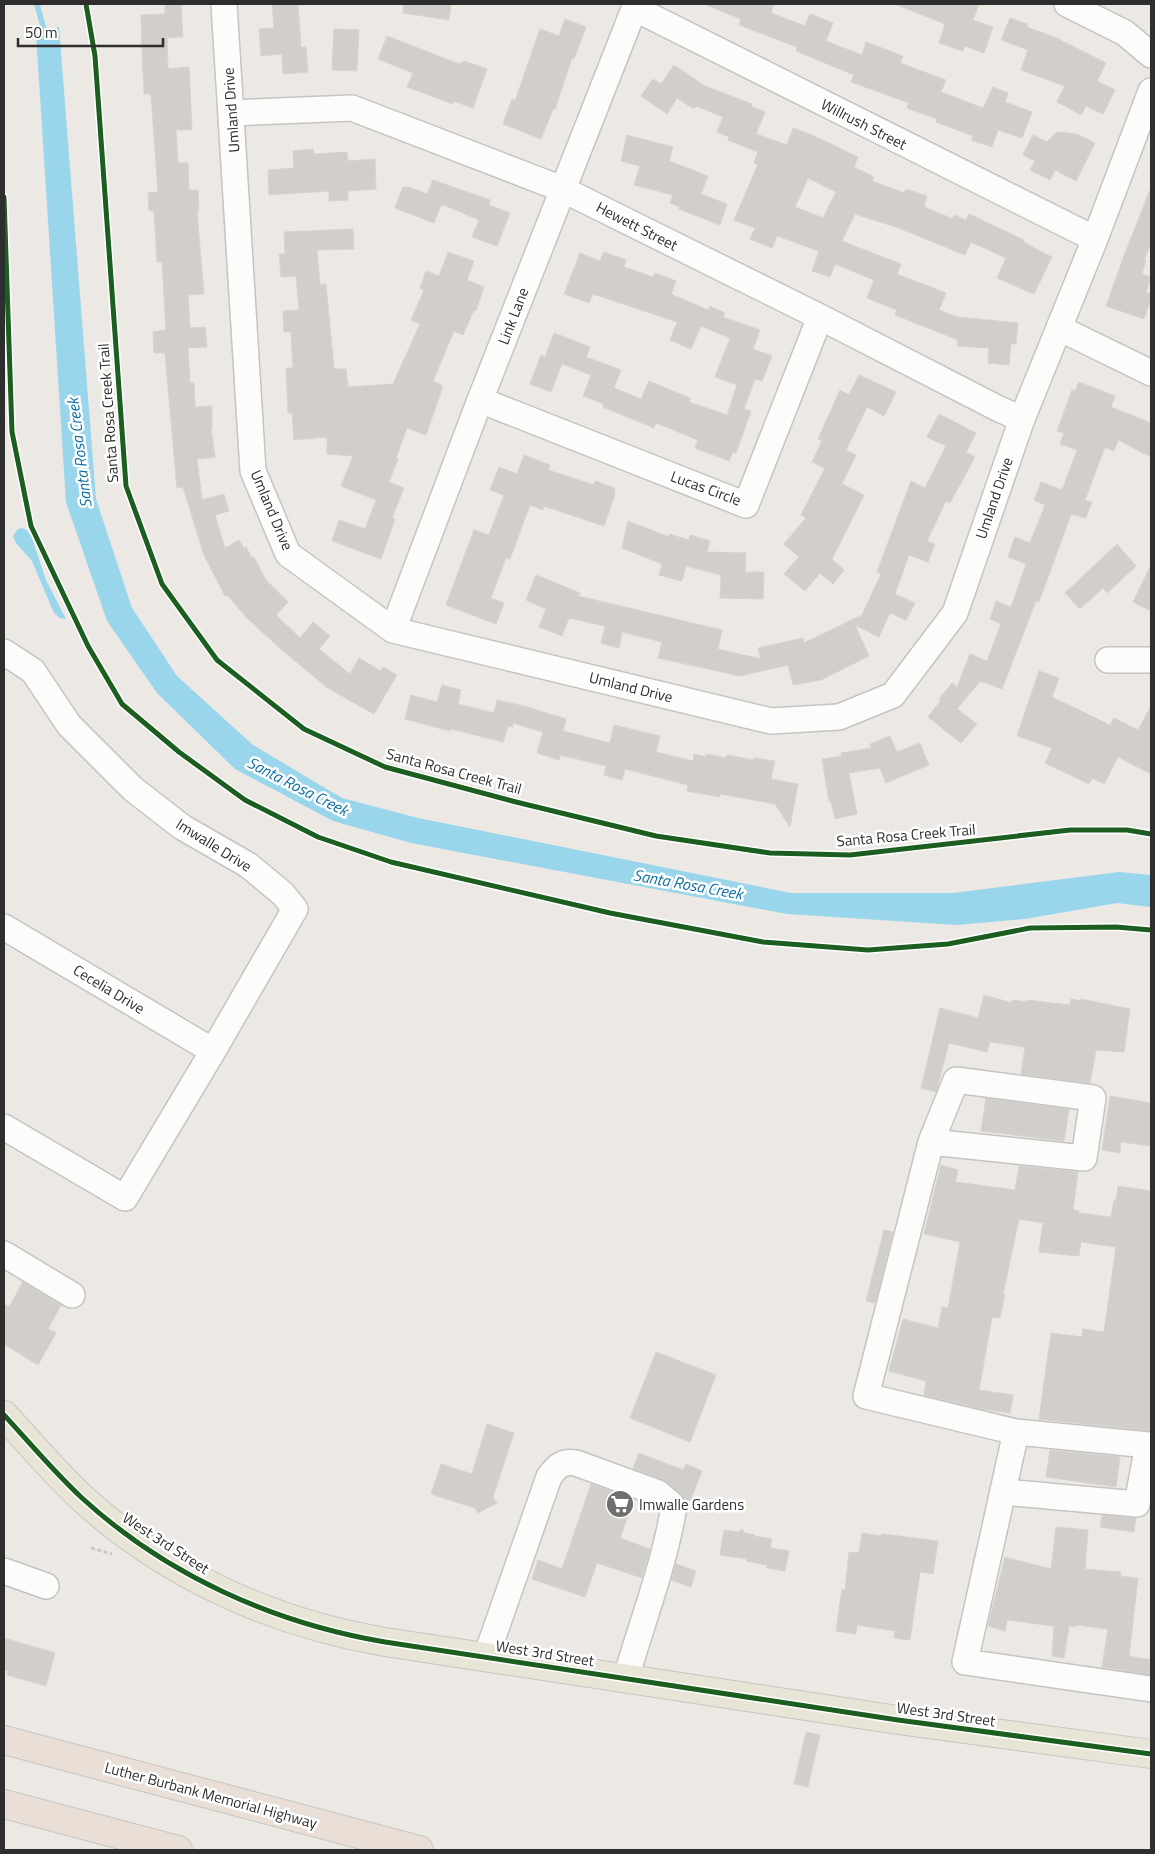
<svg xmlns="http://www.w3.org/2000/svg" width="1155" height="1854" font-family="'Titillium Web',sans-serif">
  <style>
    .water { fill: #99d6ec }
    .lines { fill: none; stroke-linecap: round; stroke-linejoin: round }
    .stream { stroke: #99d6ec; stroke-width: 5.5 }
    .building { fill: #d1cecb; stroke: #d7d4d0; fill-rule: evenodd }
    .minor-casing { stroke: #c5c4c5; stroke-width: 28 }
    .major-casing { stroke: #c6c5c4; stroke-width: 30 }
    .highway-casing { stroke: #c6c5c4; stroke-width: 30 }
    .path { stroke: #c9c9c8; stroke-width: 3; stroke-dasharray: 4 2.5; stroke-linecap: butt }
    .minor { stroke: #fcfcfb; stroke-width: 25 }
    .major { stroke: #e8e4d6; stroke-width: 28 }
    .highway { stroke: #eadfd6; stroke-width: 28 }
    .cycleway-casing { stroke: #fff; stroke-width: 8 }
    .cycleway { stroke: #1b5e20; stroke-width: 5 }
    .labels { text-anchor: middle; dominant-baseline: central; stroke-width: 5; stroke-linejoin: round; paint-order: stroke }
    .street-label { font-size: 15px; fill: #2e2e2e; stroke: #fff }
    .poi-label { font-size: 15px; fill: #2e2e2e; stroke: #fff; text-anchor: start }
    .water-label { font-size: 16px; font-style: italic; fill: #0d6fa3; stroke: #fff }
  </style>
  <rect width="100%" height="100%" fill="#ece8e4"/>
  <path class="water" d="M59,27L96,499L132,608L177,676L253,745L342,798L418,818L791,893H953L1119,872L1151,875V907L1117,903L1025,919L957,925L787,914L411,843L333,821L235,769L157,693L107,621L66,502L36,34Z
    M21,528L27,530L32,538L46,580L66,619L60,618L54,613L32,561L16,543L13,536L17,530Z"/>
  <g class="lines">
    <path class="stream" d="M37,4L46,37"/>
  </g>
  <path class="building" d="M165,4H181L183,37L167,38L168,69L189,67L192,130H176L178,163H188L189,190H198L199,211H197L204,294L188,295L190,328L205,327L207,347L188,348L190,383H194L195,407L212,406V428H211L215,457L197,459L202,500L224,494L229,511L215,515L225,548L239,540L244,549L246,547L252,558L254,557L266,580L288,602L276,615L300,638L313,622L330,636L319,649L350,674L359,658L381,671L383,667L397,675L374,714L328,688L284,652L248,619L227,595L225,596L204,555L183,487L177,488L165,353H154L153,332L166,330L162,262H157L154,211H149L148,193L158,192L151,94H144L142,50L141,15L165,14Z
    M272,4H298L301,47H306L308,72L283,74L282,54L261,56L259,29L274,28Z
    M404,4H451L449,20L403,13Z
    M704,4H774L771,13L805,26L810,14L833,23L826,41L862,55L866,42L903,56L900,63L946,80L941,92L983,108L993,87L1008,93L1005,102L1032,112L1022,138L998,130L992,147L971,140L973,136L936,122L937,119L907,108L909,103L851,82L854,75L796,51L797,47L739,25L741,19Z
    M895,4H979L973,20L993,27L984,53L965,46L963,51L939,43L945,24Z
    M1010,18L1027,24V27L1060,39V40L1106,63L1097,81L1115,90L1103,114L1086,106L1081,115L1057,102L1065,86L1021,70L1028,50L1001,40Z
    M565,19L586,27L574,59L572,58L555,109H553L541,139L503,124L512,99L515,101L540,29L559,36Z
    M334,29L359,30L357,71L332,70Z
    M387,36L459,64L464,61L487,69L473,108L454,101L453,104L407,87L413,73L378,59Z
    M674,65L705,86L752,104L751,106L765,112L756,134L787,145L793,128L812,135L858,157L854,167L874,177L872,181L904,193L906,189L927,196L924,207L953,219L954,215L966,220L969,214L1024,240L1023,242L1052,257L1034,294L997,278L1006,258L971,242L965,255L896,227L855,214L842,241L901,264L897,274L946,293L939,310L957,317L1018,323L1016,344H1011L1009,365L988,363L989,348L957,346L958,340L895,315L897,310L867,298L874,280L835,264L830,277L812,271L819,251L777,236L772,248L750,239L755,228L734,220L758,164L754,163L758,152L728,140L729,137L717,132L723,117L696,106L694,109L677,98L667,114L641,96L653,79L661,84ZM808,178L836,192L823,218L795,207Z
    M1057,132L1077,134L1095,143L1076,181L1055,170L1050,180L1030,170L1035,161L1023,155L1033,135L1047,142Z
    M627,135L673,147L669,161L708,176L701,194L727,204L720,225L679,209L680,207L670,203L673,195L634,185L640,166L621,161Z
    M313,149L314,154L347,152L348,161L375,159L376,189L348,191V200L329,201V191L269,195L268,170L294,168L293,151Z
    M433,180L490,200L489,205L510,213L497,246L472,237L479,220L446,206L441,205L434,223L395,208L403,187H409L427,194Z
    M1150,190L1151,243L1144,260H1146L1142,274L1151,277L1146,292L1151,294V299L1144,319L1106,306L1125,253Z
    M353,229L354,249L317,250L320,285L326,284L334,369H346L348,387L393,384L420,324L411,320L424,290L420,288L426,271L439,276L448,252L474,261L467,280L484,287L476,311L474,310L463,335L454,331L433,381L443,386L426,435L407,428L396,458L398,459L389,482L404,488L392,518L395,519L381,559L332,541L339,520L365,529L376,500L341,486L353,456L327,454V437L294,440L292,413H288L286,368H293L291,332H284L283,311L299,310L296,276L281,277L279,254H285L284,232Z
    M604,252L626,260L624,267L653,277L655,273L676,281L671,294L708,310L710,306L725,313L723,317L760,330L753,349L772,356L762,381L755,379L744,409L751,411L736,453L733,452L729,461L695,448L698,440L656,423L654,428L603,407L604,404L583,396L591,375L562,364L551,392L530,384L541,355L545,357L554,333L590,347L586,357L621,370L614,388L641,399L649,381L690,398L689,402L727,415L737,385L715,377L730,338L701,326L691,349L670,340L677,322L593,294L589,303L564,294L580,253L600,261Z
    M859,375L896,392L884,416L867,407L846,450L856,455L842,484L864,495L832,559L844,570L833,584L820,573L805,591L784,574L799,557L784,544L806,518L801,515L825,468L812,462L822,441L818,439L840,390L849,395Z
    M1079,382L1115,396L1111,407L1151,423V457L1118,440L1114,451L1105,447L1085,500L1092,502L1086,518L1071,514L1039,602L1036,601L1002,689L980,681L957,709L977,724L961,743L928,717L941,700L939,699L952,683L957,687L970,654L987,661L1001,624L990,619L996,601L1011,607L1026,564L1008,557L1015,537L1030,543L1045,505L1034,500L1041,482L1062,490L1077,450L1060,444L1064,433L1057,431L1072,390L1075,391Z
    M939,414L976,433L966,452L975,457L950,503L946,501L927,541L935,544L928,562L909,555L895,594L915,603L906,620L890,613L879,637L855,625L869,656L821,680L793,685L788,665L740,676L658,658L662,642L622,632L619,648L601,643L605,626L569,618L562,636L539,627L546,609L526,600L536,575L580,593L578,596L722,630L718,649L761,659L758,648L803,638L804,643L862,615L881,574L877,572L911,481L925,488L946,446L927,437Z
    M524,455L550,465L548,470L594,485L595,481L615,488L614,493L615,494L604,526L544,506L543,510L530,505L510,559L506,558L491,598L504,603L496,624L446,605L474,530L489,535L504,495L490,490L499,467L517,474Z
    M628,521L669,537V534L689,540L690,535L710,541L707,552L746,553L745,572H764L763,599L720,598L721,575L686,566L682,581L659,575L662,564L622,548Z
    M1117,544L1136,566L1107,593L1103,588L1080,609L1065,593Z
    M1151,565V611L1133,602Z
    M1039,671L1059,678L1052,697L1110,725L1114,718L1138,730L1151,706V774L1118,757L1104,784L1092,778L1089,784L1045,763L1052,748L1017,736Z
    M442,685L461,690L458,704L494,713L497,700L524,706L566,719L563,731L610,743L614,725L660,736L656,752L693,761L694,754L706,757V754L726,758L727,755L754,760V758L775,761L771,779L798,784L790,827L775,804L720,794V797L687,791L688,785L625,769L622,780L604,775L606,766L560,755L559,760L537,753L543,732L513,723V727L508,726L503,742L451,729L450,731L405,719L411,695L437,702Z
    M890,736L897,752L920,743L929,765L886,783L880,768L849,773L857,814L835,819L831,801H829L822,759L842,756L841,753L872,748L870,744Z
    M984,995L1012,1003V1000L1027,1002V1000L1070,1005L1071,999L1081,1001V999L1130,1009L1124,1052L1096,1050L1090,1083L1021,1074L1025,1047L990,1042L987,1052L949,1043L936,1092L921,1088L940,1008L978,1018Z
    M1110,1096L1151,1103V1146L1121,1142L1120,1153L1102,1150Z
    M986,1098L1069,1109L1064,1141L981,1131Z
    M941,1165L958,1170L955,1182L1015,1190L1019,1166L1078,1172L1073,1210L1079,1211L1078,1213L1111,1217L1114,1200L1116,1201L1118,1186L1151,1191V1431L1039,1419L1051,1333L1082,1337L1083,1329L1104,1332L1116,1247L1081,1242L1079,1256L1039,1252L1043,1223L1019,1219L1003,1294H1005L1000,1318L992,1317L979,1390L1013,1395L1010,1413L982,1409L924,1395L926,1381L889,1371L903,1319L938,1328L942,1307L948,1308L960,1242L924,1234Z
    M884,1230L893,1232L875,1303L866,1301Z
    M23,1282L61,1305L48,1329L56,1333L38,1365L4,1344V1304L9,1307Z
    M656,1352L716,1375L690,1442L630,1418Z
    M487,1424L514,1433L493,1497L497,1503L478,1513L475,1508L431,1494L441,1464L472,1474Z
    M1050,1450L1120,1457L1116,1487L1046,1477Z
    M639,1453L683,1470L686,1464L702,1471L690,1501L684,1499L680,1493L663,1480L633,1468Z
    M591,1484L634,1500L620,1538L650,1549L642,1578L597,1563L585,1597L532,1579L538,1560L562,1569Z
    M1102,1515L1136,1518L1134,1532L1100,1527Z
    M1056,1527L1088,1530L1085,1569L1121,1572L1120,1576L1138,1578L1129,1656L1151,1660V1675L1102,1667L1108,1629L1076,1625L1075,1627L1069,1626L1064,1658L1052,1656L1054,1626L1007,1620L1005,1631L988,1626L1005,1557L1051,1569Z
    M742,1529L745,1533L755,1535L754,1536L772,1539L770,1548L789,1551L785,1571L767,1568V1565L746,1561L747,1559L720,1555L724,1530L738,1532Z
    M862,1533L881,1536L882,1534L938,1541L933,1574L920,1572L910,1640L894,1638L895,1631L857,1625L856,1634L836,1631L842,1589L845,1590L849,1552L859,1553Z
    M676,1564L696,1571L691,1587L671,1580Z
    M4,1638L55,1653L46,1686L7,1675L8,1671L4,1670Z
    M806,1732L820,1735L808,1787L794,1784Z"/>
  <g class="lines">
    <defs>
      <path id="minor" d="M224,4L253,471L288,554L393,630L771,721L839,717L893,695L955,613L1022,419L1095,239L1151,91
        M1067,4L1125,33L1151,55
        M634,8L1095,239
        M231,113L352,108L562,189L820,317L999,409L1022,419
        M1059,328L1151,373
        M480,400L746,505L820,317
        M393,630L480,400L636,4
        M4,652L33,671L69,725L133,789L182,827L248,865L283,894L295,909L213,1051L125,1198L4,1127
        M1108,660H1151
        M4,927L213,1051
        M931,1142L1084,1158L1093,1098L956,1080L931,1142L866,1396L1016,1432L965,1662L1151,1689
        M4,1254L72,1295
        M1003,1492L1137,1504L1148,1445L1016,1432
        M4,1571L46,1586
        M486,1657L549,1477C557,1466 562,1461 576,1463L658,1493L671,1504L673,1512C663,1569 642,1622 626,1678"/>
      <path id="major" d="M4,1415C30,1443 54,1472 82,1498C166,1575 273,1623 385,1642L898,1720L1151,1754"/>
      <path id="highway" d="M4,1740L419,1850
        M4,1804L178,1850"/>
    </defs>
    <use href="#minor" class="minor-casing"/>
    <use href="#major" class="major-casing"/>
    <use href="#highway" class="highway-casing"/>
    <path class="path" d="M91,1548L112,1554"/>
    <use href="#minor" class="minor"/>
    <use href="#major" class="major"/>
    <use href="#highway" class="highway"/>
    <defs>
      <path id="cycleway" d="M86,4L95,56L126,486L162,584L217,660L304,729L385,767L516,802L656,836L770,853L850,855L1070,830H1127L1151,834
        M4,197L12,432L31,526L88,646L122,704L179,752L245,800L318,837L391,862L610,913L763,942L868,950L948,944L1030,928L1116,927L1151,930
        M4,1415C30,1443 54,1472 82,1498C166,1575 273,1623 385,1642L898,1720L1151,1754"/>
    </defs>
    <use href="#cycleway" class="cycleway-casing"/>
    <use href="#cycleway" class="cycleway"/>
  </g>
  <defs>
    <symbol id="supermarket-disc" viewBox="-11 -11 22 22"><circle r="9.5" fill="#706f6e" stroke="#fff"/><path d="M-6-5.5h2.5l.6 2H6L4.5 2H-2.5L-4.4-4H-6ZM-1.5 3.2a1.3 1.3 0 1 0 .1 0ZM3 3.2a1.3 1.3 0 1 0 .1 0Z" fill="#fff"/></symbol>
  </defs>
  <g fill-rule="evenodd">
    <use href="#supermarket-disc" x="604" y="1488" width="32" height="32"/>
  </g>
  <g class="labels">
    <g class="street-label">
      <text transform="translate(231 110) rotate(-94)">Umland Drive</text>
      <text transform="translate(864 124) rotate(27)">Willrush Street</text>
      <text transform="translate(637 226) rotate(27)">Hewett Street</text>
      <text transform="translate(513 316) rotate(-69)">Link Lane</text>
      <text transform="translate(108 413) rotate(-94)">Santa Rosa Creek Trail</text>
      <text transform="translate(706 488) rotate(20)">Lucas Circle</text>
      <text transform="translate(994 498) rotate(-71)">Umland Drive</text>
      <text transform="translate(272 510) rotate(67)">Umland Drive</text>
      <text transform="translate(631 687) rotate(14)">Umland Drive</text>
      <text transform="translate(454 771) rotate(15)">Santa Rosa Creek Trail</text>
      <text transform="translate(906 835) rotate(-5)">Santa Rosa Creek Trail</text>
      <text transform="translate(214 845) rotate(32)">Imwalle Drive</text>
      <text transform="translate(109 989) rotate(31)">Cecelia Drive</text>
      <text transform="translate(166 1543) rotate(33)">West 3rd Street</text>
      <text transform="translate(545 1653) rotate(9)">West 3rd Street</text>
      <text transform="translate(946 1714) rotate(8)">West 3rd Street</text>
      <text transform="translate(211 1795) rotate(15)">Luther Burbank Memorial Highway</text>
    </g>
    <g class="poi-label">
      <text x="639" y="1504">Imwalle Gardens</text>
    </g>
    <g class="water-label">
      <text transform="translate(79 453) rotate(-97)">Santa Rosa Creek</text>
      <text transform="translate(298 786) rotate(27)">Santa Rosa Creek</text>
      <text transform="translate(688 884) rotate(10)">Santa Rosa Creek</text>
    </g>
  </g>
  <rect width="1155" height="1854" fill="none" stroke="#2e2e2e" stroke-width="10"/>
  <path d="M18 38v8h145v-8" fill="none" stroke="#2e2e2e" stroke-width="2.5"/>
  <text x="25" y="38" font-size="15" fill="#2e2e2e" stroke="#ffffff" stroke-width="4" paint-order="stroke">50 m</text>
</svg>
